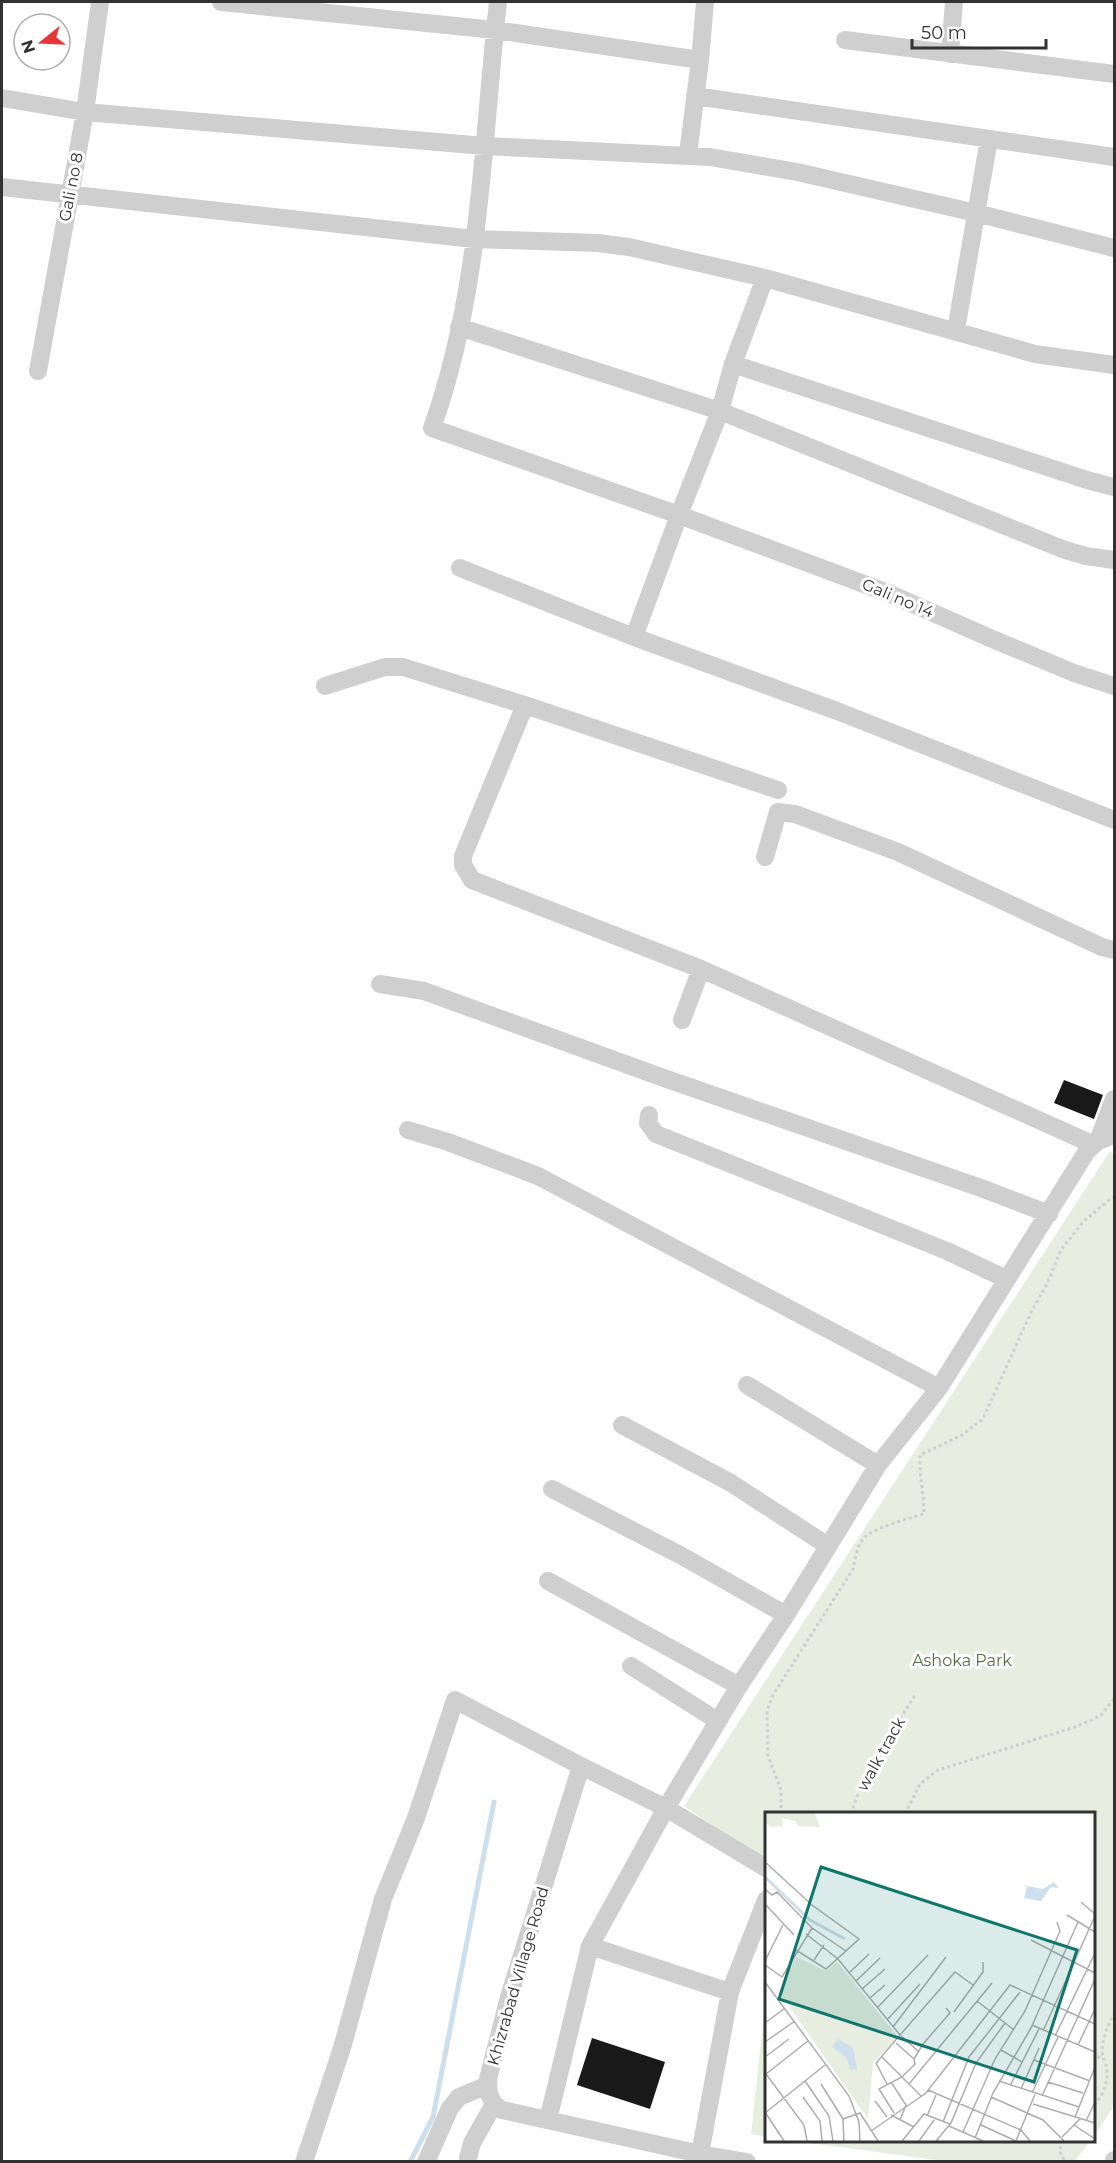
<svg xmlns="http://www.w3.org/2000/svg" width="1116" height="2163" font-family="Montserrat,sans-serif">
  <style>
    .green { fill: #e7eee0 }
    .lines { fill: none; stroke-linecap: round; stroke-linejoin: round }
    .stream { stroke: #cddfed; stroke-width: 5 }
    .building { fill: #191919 }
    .path { stroke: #cfcfcf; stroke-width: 3; stroke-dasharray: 3 3; stroke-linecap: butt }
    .minor { stroke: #cfcfcf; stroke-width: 18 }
    .labels { text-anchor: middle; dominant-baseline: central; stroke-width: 6; stroke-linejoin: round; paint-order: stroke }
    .street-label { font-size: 16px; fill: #323232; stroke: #fff }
    .park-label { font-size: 16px; fill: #526f3e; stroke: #fff }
    .inset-river { fill: none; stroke: #cddfed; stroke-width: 3 }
    .inset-road { fill: none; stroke: #adadad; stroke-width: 1.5 }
    .view { fill: #0f766e; fill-opacity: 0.15; stroke: #0f766e; stroke-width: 3 }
    .inset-edge { fill: none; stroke: #323232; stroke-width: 3 }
  </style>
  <rect width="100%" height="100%" fill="#fff"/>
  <path class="green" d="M1110,1151L1114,1154V2106L1094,2136V1814H766V1862L684,1806Z
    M766,1996V2137L751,2134Z
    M794,2141L1090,2140V2141L1075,2161H944Z"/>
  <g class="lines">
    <path class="stream" d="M410,2162L433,2117L494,1802"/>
  </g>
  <path class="building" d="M1064,1080L1103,1095L1094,1119L1054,1103Z
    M592,2038L665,2062L650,2109L577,2085Z"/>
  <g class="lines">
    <path class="path" d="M781,1814V1790L768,1756L767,1711L773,1695L853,1569C855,1559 857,1546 864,1538C871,1529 912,1517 924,1514C924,1494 919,1475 920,1455L962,1435L983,1419L1032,1310L1047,1284L1061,1250L1083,1222L1109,1200L1114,1197
      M851,1814L864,1777L915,1695
      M905,1814L920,1784L938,1770L1075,1727L1100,1716L1114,1699
      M1094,2063L1102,2053
      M1094,2105C1103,2096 1108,2083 1107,2069C1106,2063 1102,2057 1102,2050C1103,2037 1108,2025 1114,2014
      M1062,2140L1060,2152L1065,2162"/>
    <path class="minor" d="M221,2L495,30L700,60
      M498,2C482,144 481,292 432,428L679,515L888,593L990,638L1074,673L1114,686
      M845,40L1114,74
      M950,54L954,2
      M695,96L1114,157
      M2,98L85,112L485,146L710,157L797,172L976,213L1114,248
      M688,154L700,60L705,2
      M2,187L474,239L598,243L629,247L765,278L1035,354L1114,365
      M459,327L720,411L1065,550L1086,556L1114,560
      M956,330L989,139
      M733,364L1087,480L1114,487
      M38,371L85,112L100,2
      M460,568L634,637L837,711L1114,820
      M634,637L679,515L720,411L733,364L765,278
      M325,686L385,667H403L525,705L778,790
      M525,705L463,856V865L472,880L701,969L1092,1144
      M765,857L778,812L795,814L898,852L1102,947L1114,950
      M380,984L424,991L661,1077L981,1188L1049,1214
      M682,1020L701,969
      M649,1115L648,1123L656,1134L947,1251L1006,1279
      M408,1130L448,1142L538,1176L939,1388
      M1098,1141L1114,1099
      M747,1385L878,1465
      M622,1425L731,1483L828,1546
      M552,1489L682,1556L786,1615
      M548,1581L739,1686
      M631,1666L718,1721
      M581,1766L509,1997L488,2079L489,2094L494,2104L502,2110L700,2154L747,2162
      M590,1946L730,1992
      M548,2120L590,1946L666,1808L739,1686L786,1615L878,1465L939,1388L1087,1151L1098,1141L1114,1135
      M700,2154L730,1992L766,1900
      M468,2158L472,2143L494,2104
      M304,2162L342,2048L383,1899L416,1818L455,1700L581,1766L666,1808L766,1868
      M426,2162L450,2108L459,2097L488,2085
      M1114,2162V2160"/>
  </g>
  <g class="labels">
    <g class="street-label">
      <text transform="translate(71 187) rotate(-79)">Gali no 8</text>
      <text transform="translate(898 598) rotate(23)">Gali no 14</text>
      <text transform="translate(881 1754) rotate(-61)">walk track</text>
      <text transform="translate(518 1976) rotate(-74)">Khizrabad Village Road</text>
    </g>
    <g class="park-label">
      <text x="962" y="1660">Ashoka Park</text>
    </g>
  </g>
  <g transform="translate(765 1812)">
    <rect width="330" height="330" fill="#fff"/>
    <path d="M0,1H50L55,15L33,14L30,9L17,6L18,14L7,15L0,11ZM31,145L61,159L72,150L133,225L108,251L103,307L14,180Z" fill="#e7eee0"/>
    <path d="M289,70L294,76L286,75L276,89L259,86L262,75L257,73L278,77ZM73,227L88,236L92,257L86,258L81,245L67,235Z" fill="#cddfed"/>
    <path class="inset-river" d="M0,65L45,108L80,127"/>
    <path class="inset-road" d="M0,50L47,93L94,127L61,157L31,138M0,77L7,83L12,80L47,116L81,139M316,90L330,102M0,92L29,123M302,103L330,120M41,122L73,147L135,223L111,251L122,272M266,128L330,161M49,148L59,133M0,149L18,113M0,153L17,165L47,116M84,161L104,142M91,169L115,146M0,170L84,284L94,310L95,329M97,177L120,157M105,186L120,173M212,189L249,218M112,196L163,143M189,200L218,160V150M122,208L155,172M0,211L20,196M267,213L330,240M128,215L181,145M278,219L330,104M135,223L190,160L208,173M136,224L153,239M290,224L330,141M0,230L30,209M131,231L149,247M313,233L330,197M236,238L257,250M0,245L24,227M117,245L156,284M269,248L325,269M1,262L39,313L42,329M1,262L43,229M40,269L64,304L68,329M234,269L314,295M126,270L141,293L135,308M283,270L318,281M56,272L78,307L95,301L113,329M144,272L227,171M245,274L274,217M256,277L274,236M163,278L256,318L265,329M267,281L293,225M277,284L330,167M38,285L55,309L57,329M226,285L278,308L299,329M110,289L122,305M268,292L330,311M0,300L19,329M0,301L60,253M129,301L114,277L137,265L150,252L149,247L158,232L185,201L181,196M126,303L149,315M162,304L171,283M310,305L330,255M78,307L79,329M321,309L330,290M178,310L204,245L255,180M216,313L251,329M309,313L330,327M184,314L218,329M106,319L161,281L245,173L330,212M198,320L230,247L260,199L295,119L292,110M297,325L315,307M210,326L228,281L266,216L313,110M137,329L159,302L185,312M154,329L169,308M171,329L186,311L211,251L240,211M251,329L270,282"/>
    <path class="view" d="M56,55L312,138L269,270L14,187Z"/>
    <rect width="330" height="330" class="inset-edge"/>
  </g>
  <rect width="1116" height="2163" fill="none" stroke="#323232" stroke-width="6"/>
  <g transform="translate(42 42) rotate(252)"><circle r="28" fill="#ffffff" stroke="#adadad" stroke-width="1.5"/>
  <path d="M0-4.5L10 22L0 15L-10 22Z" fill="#e6363a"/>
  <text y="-9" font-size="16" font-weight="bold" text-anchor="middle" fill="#323232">N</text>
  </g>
  <path d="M912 39v9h134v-9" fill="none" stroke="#323232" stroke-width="3"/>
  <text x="921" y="39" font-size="18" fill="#323232" stroke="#ffffff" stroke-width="4.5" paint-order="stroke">50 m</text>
</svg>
